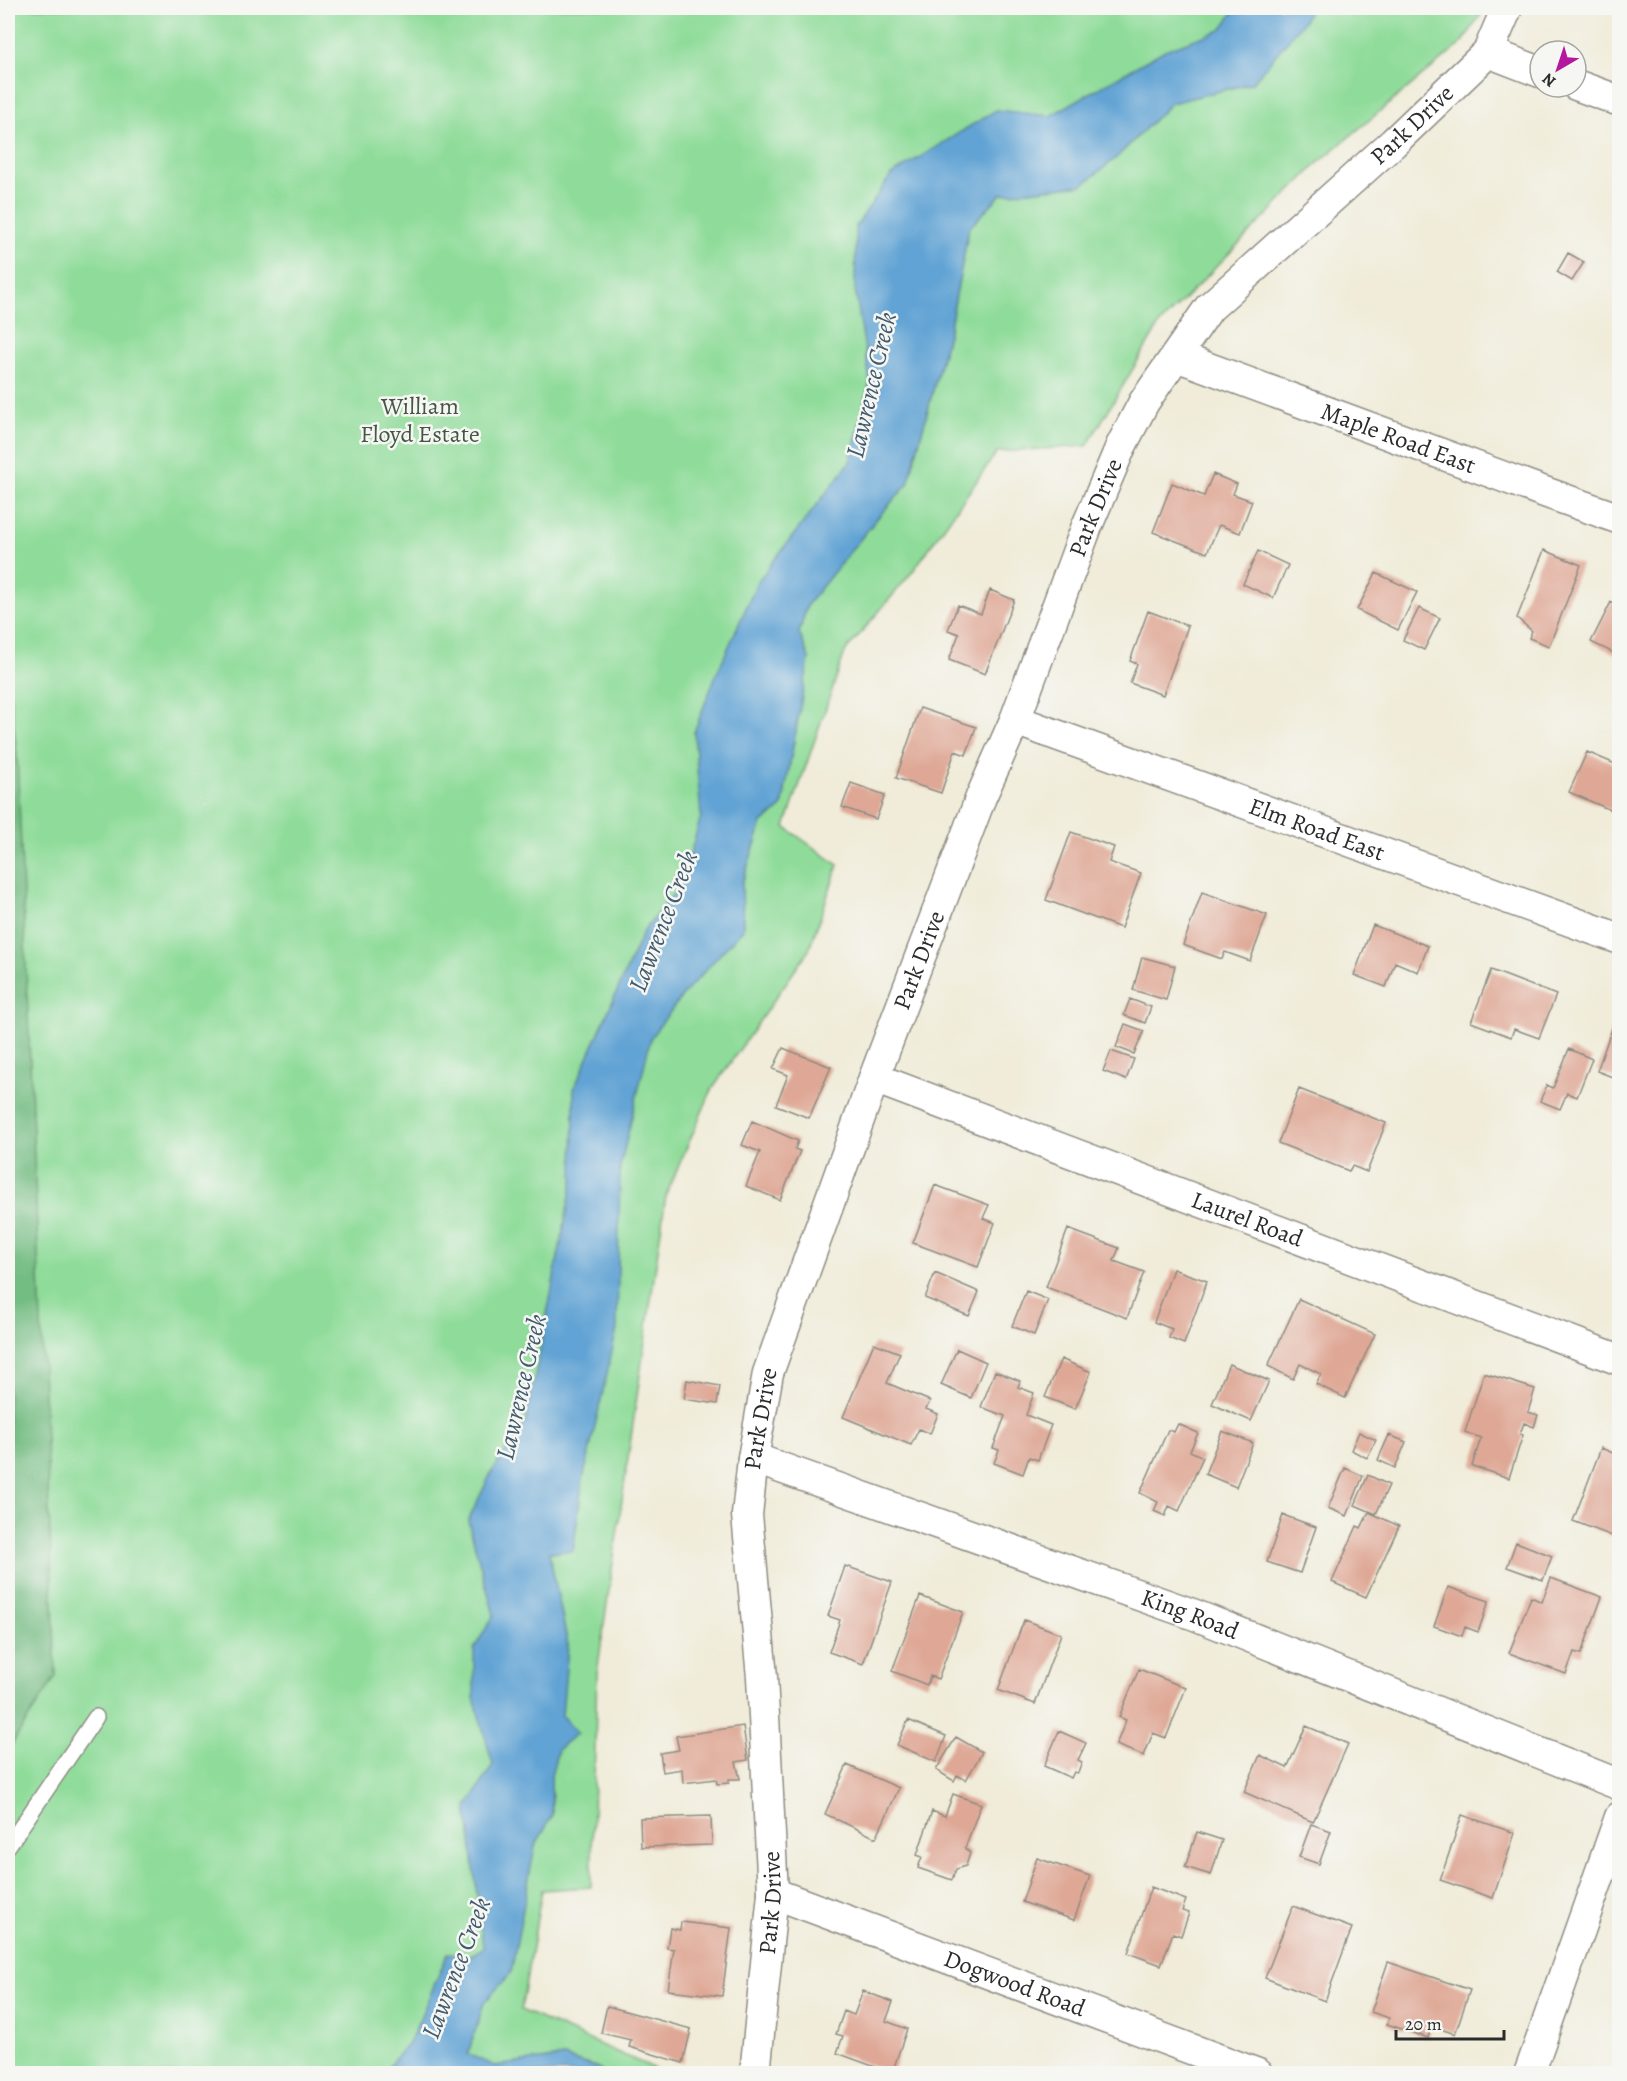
<svg xmlns="http://www.w3.org/2000/svg" width="1627" height="2081" font-family="Alegreya,serif">
  <style>
    .green { fill: #8fdc9a; stroke: #5d8462; stroke-width: 1.5; fill-rule: evenodd }
    .forest { fill: #73bc82; stroke: #4f7456; stroke-width: 1.5 }
    .water { fill: #61a3d4; stroke: #466780; stroke-width: 1.5 }
    .building { fill: #dfa896 }
    .lines { fill: none; stroke-linecap: round; stroke-linejoin: round }
    .lane-casing { stroke: #8e8c82; stroke-width: 18 }
    .street-casing { stroke: #8e8c82; stroke-width: 33 }
    .lane { stroke: #fff; stroke-width: 15 }
    .street { stroke: #fff; stroke-width: 30 }
    .labels { text-anchor: middle; dominant-baseline: central; stroke-width: 5; stroke-linejoin: round; paint-order: stroke }
    .street-label { font-size: 24px; fill: #2b2b2b; stroke: #f6f6f2 }
    .park-label { font-size: 24px; fill: #445747; stroke: #f6f6f2 }
    .water-label { font-size: 26px; font-style: italic; fill: #415b6f; stroke: #f6f6f2 }
  </style>
  <rect width="100%" height="100%" fill="#f6f6f2"/>
  <filter id="ink" filterUnits="userSpaceOnUse"><feTurbulence type="fractalNoise" baseFrequency=".0167" numOctaves="2"/><feDisplacementMap in="SourceGraphic" scale="12" xChannelSelector="R" yChannelSelector="G"/><feConvolveMatrix kernelMatrix="1 2 1 2 8 2 1 2 1" color-interpolation-filters="sRGB"/></filter>
  <filter id="wash" filterUnits="userSpaceOnUse"><feTurbulence type="fractalNoise" baseFrequency=".008" numOctaves="4" result="noise"/><feDisplacementMap in="SourceGraphic" scale="24" xChannelSelector="R" yChannelSelector="G"/><feGaussianBlur stdDeviation="1.35" result="paint"/><feColorMatrix in="noise" values="0 0 0 0 0 0 0 0 0 0 0 0 0 0 0 0 0 1.4 0 .05"/><feComposite in="paint" operator="in"/></filter>
  <g filter="url(#wash)">
    <rect width="100%" height="100%" fill="#f0ecd9"/>
    <path class="green" d="M8,8H1258L1248,29L938,203L884,472L799,583L707,967L743,929L742,883L762,823L782,807L809,658L799,633L807,605L879,516L908,484L949,331L969,228L1001,194L1082,185L1116,158L1171,103L1252,83L1304,21L1310,8H1485L1463,42L1319,162L1159,325L1087,446L997,452L913,571L845,652L785,827L838,865L809,950L712,1089L666,1195L597,1673L591,1887L542,1890L521,2010L660,2071L661,2073H603L598,2068L564,2057L495,2066L467,2054L480,2016L407,2073L8,2074ZM582,1484L573,1551L549,1552L568,1645L558,1749L551,1776L552,1816L535,1846L515,1596Z"/>
    <path class="forest" d="M8,682L17,753L56,1676L8,1750Z"/>
    <path class="water" d="M1236,8H1310L1304,21L1252,83L1171,103L1116,158L1082,185L1001,194L969,228L949,331L908,484L879,516L807,605L799,633L809,658L782,807L762,823L742,883L743,929L683,995L651,1037L620,1167L617,1329L582,1484L573,1551L549,1552L568,1645L562,1716L577,1733L558,1749L551,1776L552,1816L535,1846L511,1973L484,2003L468,2054L495,2066L564,2057L598,2068L603,2073H383L411,2039L448,1953L471,1955L483,1948L467,1807L493,1765L474,1698V1649L494,1615L468,1521L491,1473L526,1422L573,1180L574,1089L643,932L682,883L701,816L694,732L716,675L758,581L850,462L870,382L855,289L856,226L891,175L996,110L1050,116L1165,50L1221,30Z"/>
    <g id="blocks">
      <path class="building" d="M1568,253L1584,262L1572,281L1557,272Z
        M1213,474L1237,484L1233,494L1252,501L1240,533L1219,525L1207,553L1153,532L1172,483L1204,496Z
        M1544,550L1581,565L1549,646L1529,638L1532,631L1517,618Z
        M1258,551L1288,565L1273,598L1243,584Z
        M1376,573L1417,592L1398,630L1357,610Z
        M990,590L1014,600L985,674L949,660L959,634L948,630L958,605L981,614Z
        M1611,602L1620,606V656L1591,642Z
        M1419,608L1440,618L1424,650L1403,640Z
        M1148,611L1188,626L1163,695L1130,683L1137,664L1130,661Z
        M920,708L976,727L966,755L955,751L941,793L896,778Z
        M1587,752L1620,766V814L1569,792Z
        M851,783L885,795L876,819L842,807Z
        M1071,832L1114,847L1109,862L1141,873L1121,928L1046,900Z
        M1202,892L1267,915L1250,961L1225,952L1222,959L1183,945Z
        M1373,925L1428,946L1418,972L1395,962L1386,987L1354,975Z
        M1142,957L1175,966L1166,1000L1133,990Z
        M1491,970L1556,995L1539,1038L1514,1029L1511,1037L1471,1022Z
        M1130,999L1151,1007L1145,1023L1124,1015Z
        M1616,1017L1620,1018V1066L1615,1078L1597,1071Z
        M1125,1024L1144,1031L1134,1054L1116,1047Z
        M783,1048L831,1067L809,1118L776,1105L788,1075L773,1069Z
        M1569,1049L1592,1059L1577,1097L1567,1093L1560,1109L1540,1101L1547,1085L1553,1088Z
        M1111,1051L1134,1059L1126,1080L1103,1071Z
        M1299,1089L1386,1123L1367,1172L1352,1166L1349,1171L1278,1143Z
        M752,1121L798,1141L795,1149L800,1151L780,1200L746,1186L760,1152L742,1145Z
        M935,1185L989,1205L983,1218L995,1223L978,1267L913,1243Z
        M1068,1229L1119,1248L1114,1261L1144,1272L1127,1318L1046,1287Z
        M1173,1269L1207,1281L1184,1344L1169,1338L1172,1329L1154,1322Z
        M935,1273L979,1292L969,1316L925,1298Z
        M1026,1291L1048,1300L1034,1335L1012,1326Z
        M1299,1299L1375,1334L1345,1398L1316,1384L1321,1374L1300,1364L1293,1379L1268,1366Z
        M874,1343L900,1353L887,1383L930,1401L926,1409L938,1414L930,1434L919,1429L911,1445L843,1417Z
        M957,1349L986,1362L971,1398L941,1385Z
        M1061,1359L1091,1372L1075,1409L1045,1397Z
        M1229,1364L1269,1381L1251,1421L1212,1404Z
        M995,1371L1020,1381L1018,1387L1034,1393L1026,1415L1051,1425L1038,1460L1029,1457L1023,1474L994,1463L999,1450L993,1448L1005,1416L981,1407Z
        M1484,1373L1535,1389L1528,1412L1538,1415L1534,1427L1524,1423L1520,1434L1523,1435L1509,1478L1472,1466L1481,1438L1465,1432Z
        M687,1380L720,1386L717,1404L684,1399Z
        M1178,1424L1198,1433L1190,1451L1203,1457L1179,1511L1169,1506L1165,1516L1154,1511L1158,1502L1140,1493L1168,1430L1174,1432Z
        M1222,1431L1253,1443L1236,1487L1205,1474Z
        M1359,1432L1376,1440L1367,1458L1351,1450Z
        M1389,1435L1406,1442L1395,1468L1378,1460Z
        M1601,1448L1620,1456V1539L1573,1521Z
        M1345,1468L1363,1476L1347,1516L1328,1508Z
        M1368,1475L1389,1485L1376,1514L1355,1505Z
        M1369,1512L1399,1526L1366,1597L1332,1582L1357,1526L1361,1528Z
        M1283,1515L1316,1527L1300,1573L1267,1562Z
        M1516,1542L1552,1556L1543,1580L1507,1567Z
        M845,1566L892,1582L863,1664L829,1652L840,1620L828,1616Z
        M1551,1578L1602,1597L1581,1654L1574,1652L1566,1674L1509,1653L1531,1597L1542,1602Z
        M1448,1587L1489,1601L1478,1632L1465,1627L1462,1636L1434,1626Z
        M920,1596L963,1612L938,1679L930,1676L927,1685L892,1671Z
        M1024,1620L1061,1634L1035,1704L998,1690Z
        M1139,1669L1186,1688L1166,1738L1153,1733L1144,1756L1116,1745L1126,1720L1119,1717Z
        M908,1720L946,1736L936,1762L897,1745Z
        M743,1726L748,1760L736,1762L740,1779H729V1783L717,1784L716,1779L683,1783L682,1769L663,1772L660,1753L679,1750L676,1736Z
        M1306,1726L1348,1744L1313,1822L1244,1792L1260,1755L1287,1768Z
        M1059,1731L1086,1743L1078,1760L1082,1762L1078,1773L1074,1772L1071,1778L1044,1766Z
        M956,1737L982,1752L966,1780L957,1775L954,1781L936,1770Z
        M847,1765L899,1788L876,1838L825,1814Z
        M953,1794L981,1804L965,1848L970,1853L966,1866L956,1869L952,1880L918,1868L922,1857L917,1855L932,1811L945,1816Z
        M1462,1815L1515,1833L1493,1898L1440,1880Z
        M711,1816L712,1845L641,1847L640,1818Z
        M1311,1824L1331,1831L1319,1864L1299,1857Z
        M1197,1832L1222,1840L1211,1875L1185,1867Z
        M1037,1858L1090,1876L1074,1920L1022,1902Z
        M1151,1887L1186,1900L1182,1911L1189,1913L1181,1936L1173,1933L1161,1965L1128,1953Z
        M1293,1906L1352,1928L1325,2001L1265,1978Z
        M681,1922L731,1928L722,1996L668,1990L674,1949L667,1948L670,1928L680,1930Z
        M1388,1962L1470,1990L1455,2034L1432,2026L1428,2038L1387,2024L1389,2018L1371,2012Z
        M863,1991L893,2002L886,2021L907,2029L892,2073L837,2053L843,2036L836,2034L844,2011L854,2015Z
        M607,2006L691,2029L683,2063L629,2047L631,2040L601,2033Z"/>
    </g>
  </g>
  <g filter="url(#ink)">
    <use href="#blocks" fill-opacity="0" stroke="#8e8c82" stroke-width="1.5"/>
    <g class="lines">
      <defs>
        <path id="lane" d="M8,1846L96,1717"/>
        <g id="street">
          <path d="M1488,52L1540,72"/>
          <path d="M1576,85L1620,101"/>
          <path id="s1" d="M1176,356L1539,490L1620,519"/>
          <path id="s2" d="M1015,720L1620,939"/>
          <path id="s3" d="M874,1078L1620,1360"/>
          <path id="s4" d="M753,1458L1195,1615L1620,1785"/>
          <path id="s5" d="M773,1893L1258,2074"/>
          <path id="s6" d="M755,2074L773,1893L762,1677L747,1515L753,1458L768,1373L874,1078L981,797L1015,720L1087,526L1121,446L1144,402L1209,308L1393,143L1488,52L1507,8"/>
          <path d="M1529,2074L1620,1817"/>
        </g>
      </defs>
      <use href="#lane" class="lane-casing"/>
      <use href="#street" class="street-casing"/>
      <use href="#lane" class="lane"/>
      <use href="#street" class="street"/>
    </g>
  </g>
  <g class="labels">
    <g class="street-label">
      <text stroke="none"><textPath href="#s6" startOffset="2134">Park Drive</textPath></text>
      <text stroke="none"><textPath href="#s1" startOffset="237">Maple Road East</textPath></text>
      <text stroke="none"><textPath href="#s6" startOffset="1630">Park Drive</textPath></text>
      <text stroke="none"><textPath href="#s2" startOffset="321">Elm Road East</textPath></text>
      <text stroke="none"><textPath href="#s6" startOffset="1144">Park Drive</textPath></text>
      <text stroke="none"><textPath href="#s3" startOffset="399">Laurel Road</textPath></text>
      <text stroke="none"><textPath href="#s6" startOffset="658">Park Drive</textPath></text>
      <text stroke="none"><textPath href="#s4" startOffset="464">King Road</textPath></text>
      <text stroke="none"><textPath href="#s6" startOffset="172">Park Drive</textPath></text>
      <text stroke="none"><textPath href="#s5" startOffset="258">Dogwood Road</textPath></text>
    </g>
    <g class="park-label">
      <text x="420" y="406">William<tspan x="420" dy="28">Floyd Estate</tspan></text>
    </g>
    <g class="water-label">
      <text transform="translate(871 385) rotate(-77)">Lawrence Creek</text>
      <text transform="translate(663 921) rotate(-69)">Lawrence Creek</text>
      <text transform="translate(521 1387) rotate(-77)">Lawrence Creek</text>
      <text transform="translate(456 1968) rotate(-69)">Lawrence Creek</text>
    </g>
  </g>
  <rect width="1627" height="2081" fill="none" stroke="#f6f6f2" stroke-width="30"/>
  <g transform="translate(1558 69) rotate(219)"><circle r="28" fill="#f6f6f2" stroke="#a5a5a2" stroke-width="1.5"/>
  <path d="M0-4.5L10 22L0 15L-10 22Z" fill="#b5179e"/>
  <text y="-9" font-size="16" font-weight="bold" text-anchor="middle" fill="#2b2b2b">N</text>
  </g>
  <path d="M1396 2030v9h108v-9" fill="none" stroke="#2b2b2b" stroke-width="3"/>
  <text x="1405" y="2030" font-size="18" fill="#2b2b2b" stroke="#f6f6f2" stroke-width="4.5" paint-order="stroke">20 m</text>
</svg>
